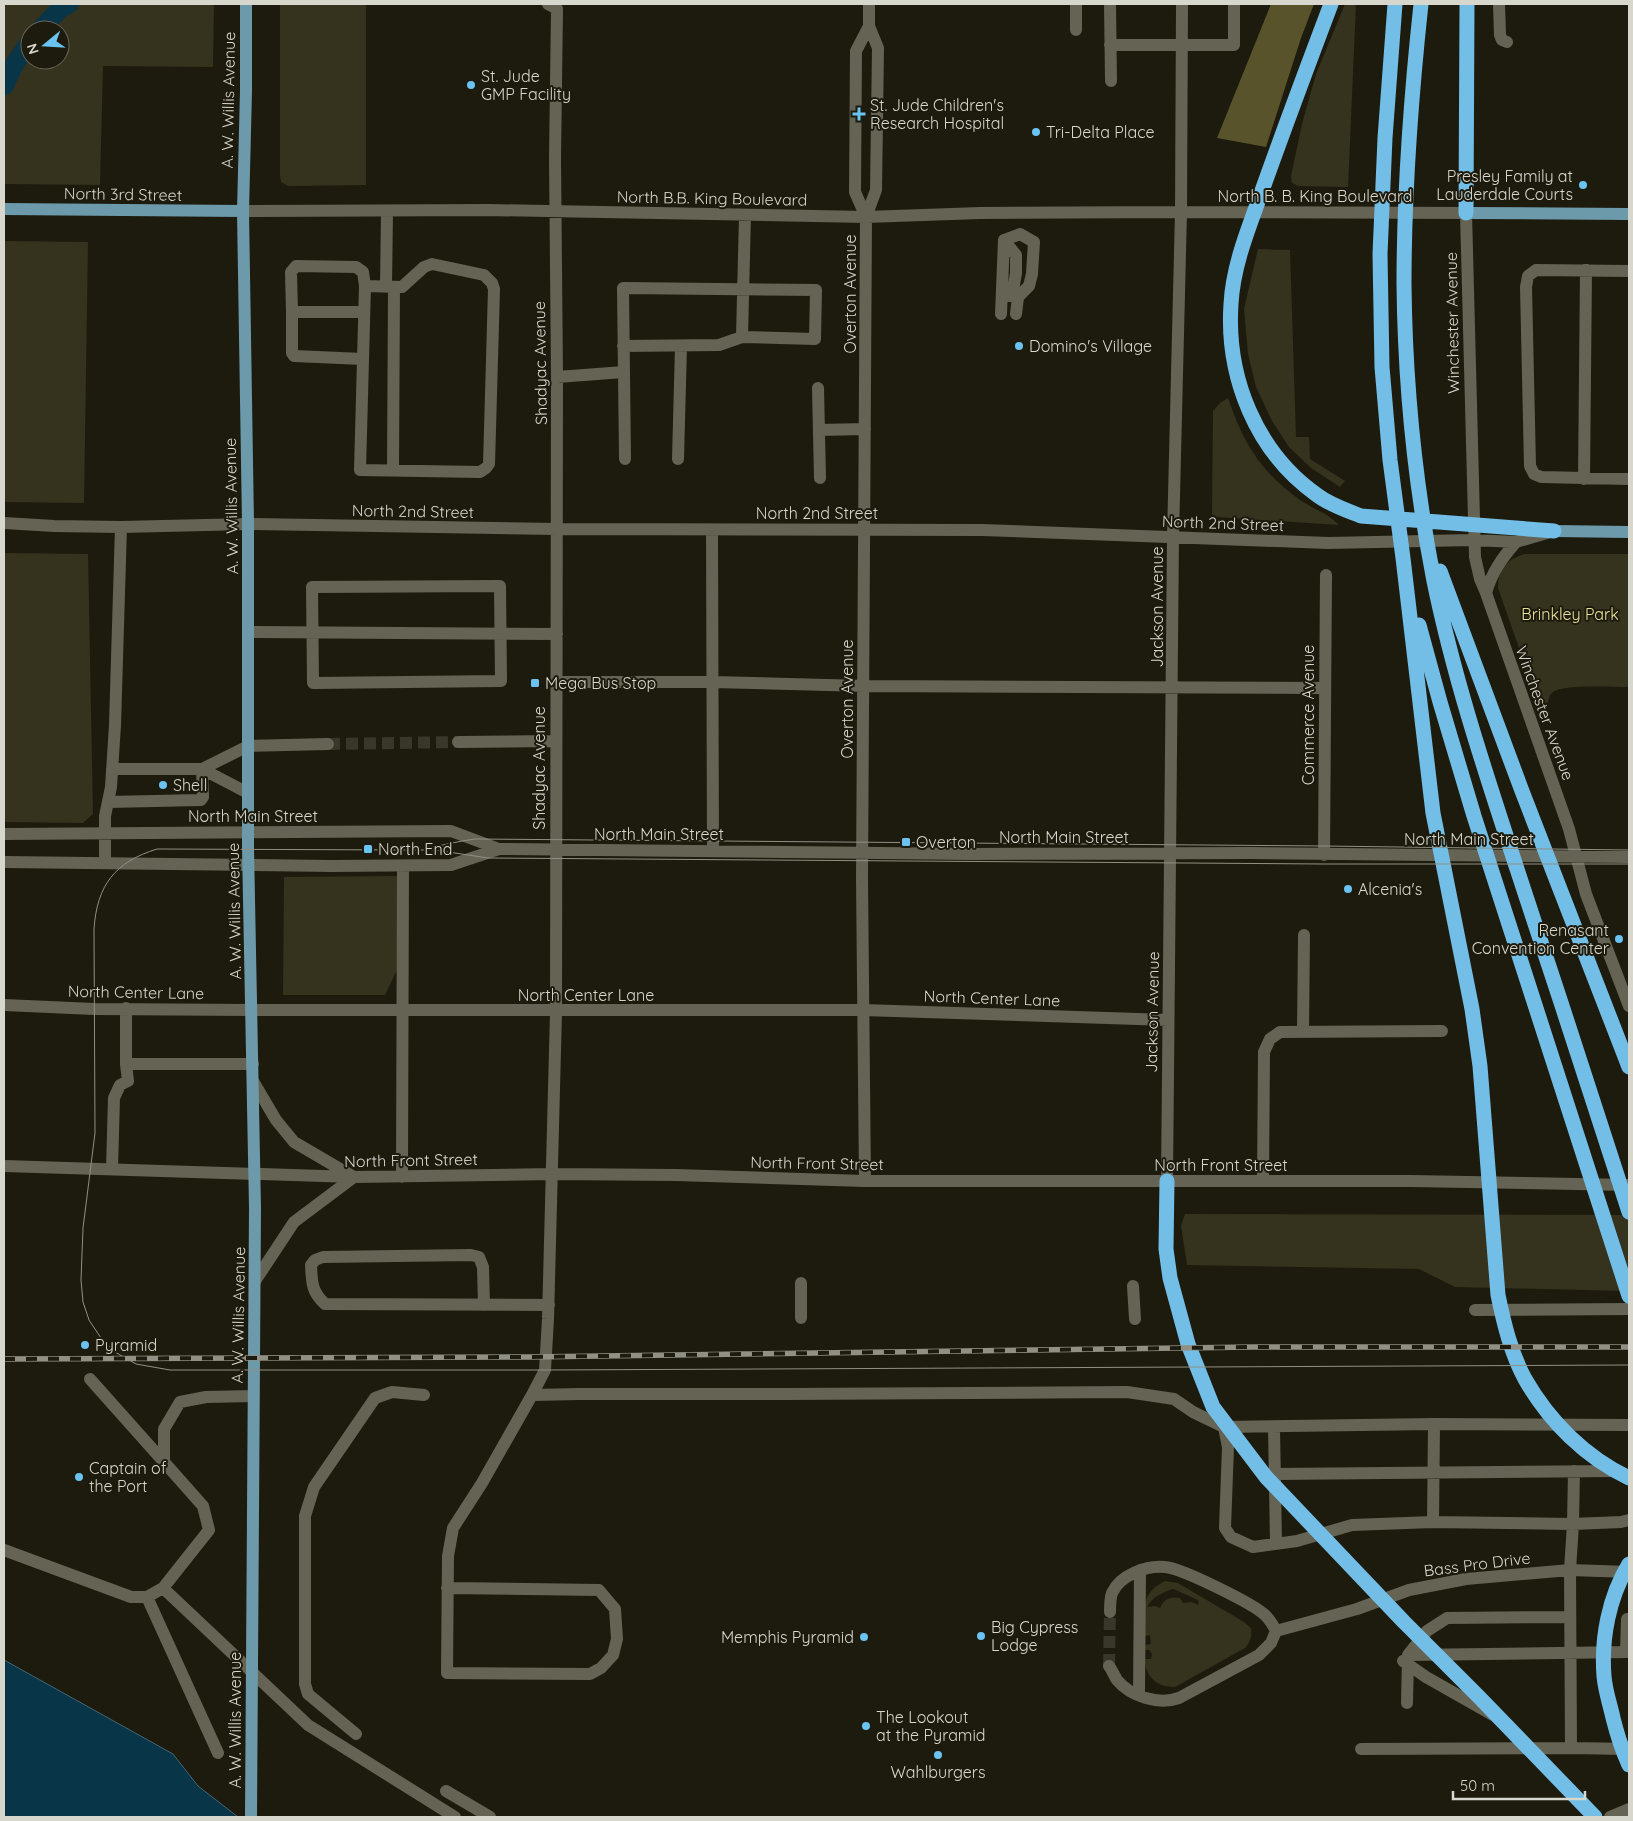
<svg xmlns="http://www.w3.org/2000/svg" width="1633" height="1821" font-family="Quicksand,sans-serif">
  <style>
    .green { fill: #35321d; fill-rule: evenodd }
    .forest { fill: #58532b }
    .water { fill: #093549; stroke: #476671 }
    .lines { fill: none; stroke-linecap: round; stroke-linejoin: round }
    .canal { stroke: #093549; stroke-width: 19 }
    .minor-tunnel { stroke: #39372a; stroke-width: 12; stroke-dasharray: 12 6; stroke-linecap: butt }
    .minor { stroke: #656353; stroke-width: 12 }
    .major { stroke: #6d9aab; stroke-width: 12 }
    .highway { stroke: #72bee6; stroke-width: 15 }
    .tram { stroke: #919085; stroke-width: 1 }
    .rail-casing { stroke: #919085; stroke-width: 5.5 }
    .rail { stroke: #1d1b0d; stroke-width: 4; stroke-dasharray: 11; stroke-linecap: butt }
    .poi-dot { fill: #6ac3f1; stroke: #1d1b0d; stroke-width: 2 }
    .labels { text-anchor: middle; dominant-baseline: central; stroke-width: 4; stroke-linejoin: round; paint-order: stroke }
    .poi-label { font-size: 16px; fill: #d8d7ce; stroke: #1d1b0d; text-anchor: start }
    .street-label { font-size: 16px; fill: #d8d7ce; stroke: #1d1b0d }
    .park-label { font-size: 16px; fill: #e8e09b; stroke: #1d1b0d }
  </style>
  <rect width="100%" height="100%" fill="#1d1b0d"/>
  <path class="green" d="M4,4H214L213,67L103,66L100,185L4,184ZM30,30H60V60H30Z
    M280,4H366V185L288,186L281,182L280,176Z
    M1345,4H1356L1348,187L1298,186L1292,183L1291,176L1302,124L1316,74Z
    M4,241L88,242L84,503L4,502Z
    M1258,249L1290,250L1296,437H1309L1310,459L1345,481L1340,487L1311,468L1289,447L1272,421L1256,387L1248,354L1244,309Z
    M1228,398C1243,443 1261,472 1300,500C1313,509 1328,513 1339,525L1216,517L1212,514L1213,411L1220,403Z
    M4,553L88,554L93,814L83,823L4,822Z
    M1525,554H1629V687C1614,687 1563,684 1553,692C1549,695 1549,698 1548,702L1539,705L1498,588C1498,568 1508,559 1525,554Z
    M397,876V970L385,995H283L284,877Z
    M1185,1214L1629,1215V1291L1455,1287L1419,1269L1187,1265L1181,1226Z
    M1165,1581L1178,1583L1244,1622L1251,1628C1252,1636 1251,1641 1245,1648L1175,1687C1157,1687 1145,1677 1145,1659H1151L1152,1654L1149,1650H1145V1645L1151,1644L1150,1635L1145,1636C1145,1610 1139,1594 1165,1581ZM1173,1589L1198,1600L1199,1605L1191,1602L1183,1603L1180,1598C1170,1596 1164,1599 1160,1608L1155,1606L1147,1607C1152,1597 1163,1592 1173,1589Z"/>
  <path class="forest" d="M1271,4H1314L1301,38L1266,147L1217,138Z"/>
  <path class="water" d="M4,1660L173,1754L198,1786L238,1817H4Z"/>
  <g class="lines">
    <path class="canal" d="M40,30L61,8L69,4
      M4,86L14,65L30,42"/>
    <path class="minor-tunnel" d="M328,744L458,742
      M1109,1666L1110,1612"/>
    <path class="minor" d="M1110,4L1111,81
      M1499,4L1500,35L1502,40L1507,42
      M1076,30V4
      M1110,45H1234V4
      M243,211L489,210L866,217L980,213L1181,212L1466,213L1475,557L1480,579L1486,593L1569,829L1586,894L1629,1006
      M866,217L855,192L856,51L869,26
      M432,264L484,275L492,283L494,289L489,464L486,468L480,472L360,470L365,286L402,287L424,267Z
      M1629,271L1536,270L1528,276L1526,287L1530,466L1534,474L1541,477L1629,479
      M386,287L387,211
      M1003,296H1012L1016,273V255L1004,240
      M292,312L291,272L296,266L356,267L363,272L365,286
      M1001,314L1004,240L1020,234
      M1016,314L1018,297L1029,286L1032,274L1034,242L1020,234
      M742,337L745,215
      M623,346L719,345L742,337L815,339L816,290L623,288L625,459
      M363,359L294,356L292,353V312H364
      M557,377L624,372
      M818,388L820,478
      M819,430L865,429
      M678,459L681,346
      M393,470L394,287
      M1584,479L1586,270
      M4,523L54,526L121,527L248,524L557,529L982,530L1328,543L1473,540L1516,542L1547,533
      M712,530L713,851
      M500,586L501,681L313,683L312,587Z
      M1486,593C1492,572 1502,558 1516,542
      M248,632L557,634
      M556,682H712L864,686L1324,688
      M458,742L555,741
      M112,769H202L248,793
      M202,769L248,746L328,744
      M108,802L201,800L203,797L202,769
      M4,834L451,831L499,849
      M1324,855L1326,575
      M4,862L332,866L451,865L499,849L973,854L1251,853L1629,857
      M105,863V816L111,787L115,725L121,527
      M4,1005L94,1009L252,1010H863L1168,1020
      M126,1008V1064H253
      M1303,1032L1304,935
      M253,1081L276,1120L294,1142L352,1176
      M4,1166L354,1177L552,1174L676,1175L865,1181H1411L1629,1185
      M112,1169L114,1098L120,1085L128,1081L126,1064
      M402,1177L403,866
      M865,1181L862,878L866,217L876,190L878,48L869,26V4
      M1167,1181L1173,537L1181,212L1182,4
      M1263,1181L1264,1052L1270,1039L1280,1032L1442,1031
      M255,1281L294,1222L354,1177
      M1133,1286L1135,1319
      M484,1305L483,1267L479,1257L471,1255L323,1257L315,1260L311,1265C312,1282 311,1291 325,1304L549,1305
      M1475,1310L1629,1309
      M801,1318V1283
      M90,1379L164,1462
      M532,1395L579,1394H786L1127,1392L1174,1399L1193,1412L1224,1427L1228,1447L1225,1528L1231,1537L1253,1547L1297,1541L1352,1525L1433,1522L1573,1524L1570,1570L1571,1748L1629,1749
      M1224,1427L1434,1424L1629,1425
      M1274,1427L1276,1544
      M1574,1471L1573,1524L1621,1522L1629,1520
      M1274,1474L1617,1471
      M1433,1522L1434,1424
      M4,1550L131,1597H147L163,1588L209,1530L203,1506L164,1462V1429L180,1402L206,1397L253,1396
      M163,1588L308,1725L455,1817
      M447,1588L599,1590L615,1609L617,1639L613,1655L601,1668L590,1674L447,1673L448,1556L453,1528L482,1483L532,1395L545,1370L548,1319L556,1012L557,377L555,158L557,9L548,4
      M147,1597L218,1753
      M1276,1631L1357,1609L1409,1590L1466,1579L1570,1570L1629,1572
      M1626,1652L1627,1619H1629
      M1408,1655L1427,1631L1447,1618L1570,1617
      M1403,1661L1426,1677L1493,1715
      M1109,1666C1112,1670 1114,1675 1117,1680C1131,1697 1159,1705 1179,1698L1259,1655L1271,1643L1276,1631C1273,1625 1269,1619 1265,1615C1252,1603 1181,1568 1165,1567C1147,1565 1120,1575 1112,1593C1110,1599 1110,1606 1110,1612
      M1139,1695L1140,1570
      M1407,1703L1408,1655L1629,1652
      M356,1734L308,1694L305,1684V1516L314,1487L375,1398L392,1392L424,1395
      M1361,1749L1571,1748
      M446,1791L490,1817
      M1610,1817L1629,1809"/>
    <path class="major" d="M246,4V91L243,211L248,524V848L255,1208L251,1817
      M4,209L243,211
      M1466,213L1629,214
      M1554,531L1629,532"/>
    <path class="highway" d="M1331,4C1308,65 1285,126 1263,188C1250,225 1233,264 1231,304C1226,377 1256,452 1317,495C1330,505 1346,510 1361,516L1554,531
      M1395,4L1385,138L1380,254L1382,367L1390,460L1403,558L1433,813L1472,1009L1480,1066L1498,1295C1504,1324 1511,1353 1525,1379C1549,1421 1585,1457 1629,1478
      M1421,4C1411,97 1404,190 1404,284C1405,383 1415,484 1434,581C1454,679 1486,774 1517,869C1555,983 1592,1098 1629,1212
      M1466,213L1467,4
      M1440,571L1522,791L1629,1067
      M1419,625L1440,702L1474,816L1629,1296
      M1167,1181L1166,1249L1170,1278L1188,1344L1213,1407L1266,1477L1404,1622L1479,1697L1595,1817
      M1629,1564C1609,1597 1601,1638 1604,1676C1605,1690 1610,1704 1613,1718C1617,1734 1622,1750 1629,1765"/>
    <path class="tram" d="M433,847L462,841L475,839L1324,846L1629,850
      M1629,864H1324L488,858L435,850H409L157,849C115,862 97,885 94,929L95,1133L83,1228L81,1280L83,1302L89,1320L101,1338L115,1352L136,1364L170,1370H545L1629,1365"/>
    <defs>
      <path id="rail" d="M4,1359L528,1357L1253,1347H1629"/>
    </defs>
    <use href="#rail" class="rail-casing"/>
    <use href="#rail" class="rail"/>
  </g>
  <g class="poi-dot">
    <circle cx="471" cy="85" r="5"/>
    <path d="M856.5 106.5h5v5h5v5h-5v5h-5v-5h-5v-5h5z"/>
    <circle cx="1036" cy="132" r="5"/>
    <circle cx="1583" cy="185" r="5"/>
    <circle cx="1019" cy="346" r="5"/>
    <rect x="530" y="678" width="10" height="10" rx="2.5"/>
    <circle cx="163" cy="785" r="5"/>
    <rect x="901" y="837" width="10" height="10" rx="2.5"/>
    <rect x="363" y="844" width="10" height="10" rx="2.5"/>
    <circle cx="1348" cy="889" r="5"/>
    <circle cx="1619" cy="939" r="5"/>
    <circle cx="85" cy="1345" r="5"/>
    <circle cx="79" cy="1477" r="5"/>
    <circle cx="981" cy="1636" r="5"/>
    <circle cx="864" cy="1637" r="5"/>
    <circle cx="866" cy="1726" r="5"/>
    <circle cx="938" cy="1755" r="5"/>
  </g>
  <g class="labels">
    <g class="poi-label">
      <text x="481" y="76">St. Jude<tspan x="481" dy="18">GMP Facility</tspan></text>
      <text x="870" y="105">St. Jude Children's<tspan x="870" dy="18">Research Hospital</tspan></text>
      <text x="1046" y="132">Tri-Delta Place</text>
      <text x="1573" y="176" text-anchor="end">Presley Family at<tspan x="1573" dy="18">Lauderdale Courts</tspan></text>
      <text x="1029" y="346">Domino's Village</text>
      <text x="545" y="683">Mega Bus Stop</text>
      <text x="173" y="785">Shell</text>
      <text x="916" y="842">Overton</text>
      <text x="378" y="849">North End</text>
      <text x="1358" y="889">Alcenia's</text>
      <text x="1609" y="930" text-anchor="end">Renasant<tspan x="1609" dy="18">Convention Center</tspan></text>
      <text x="95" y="1345">Pyramid</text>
      <text x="89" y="1468">Captain of<tspan x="89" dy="18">the Port</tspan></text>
      <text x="991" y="1627">Big Cypress<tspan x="991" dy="18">Lodge</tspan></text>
      <text x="854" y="1637" text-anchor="end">Memphis Pyramid</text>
      <text x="876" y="1717">The Lookout<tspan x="876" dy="18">at the Pyramid</tspan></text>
      <text x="938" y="1772" text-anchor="middle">Wahlburgers</text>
    </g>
    <g class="street-label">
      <text transform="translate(228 100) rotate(-89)">A. W. Willis Avenue</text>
      <text transform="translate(123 194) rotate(1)">North 3rd Street</text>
      <text x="1315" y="196">North B. B. King Boulevard</text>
      <text transform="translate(712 198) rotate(1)">North B.B. King Boulevard</text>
      <text transform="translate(850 294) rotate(-90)">Overton Avenue</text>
      <text transform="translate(1452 323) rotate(-91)">Winchester Avenue</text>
      <text transform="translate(540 363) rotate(-91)">Shadyac Avenue</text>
      <text transform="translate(231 506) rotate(-91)">A. W. Willis Avenue</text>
      <text transform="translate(413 511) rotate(1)">North 2nd Street</text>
      <text x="817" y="513">North 2nd Street</text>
      <text transform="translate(1223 523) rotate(2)">North 2nd Street</text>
      <text transform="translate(1157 607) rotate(-90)">Jackson Avenue</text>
      <text transform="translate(847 699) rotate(-90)">Overton Avenue</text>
      <text transform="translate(1545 713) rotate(70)">Winchester Avenue</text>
      <text transform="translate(1308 715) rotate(-90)">Commerce Avenue</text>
      <text transform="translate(539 768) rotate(-90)">Shadyac Avenue</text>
      <text x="253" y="816">North Main Street</text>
      <text x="659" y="834">North Main Street</text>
      <text x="1064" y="837">North Main Street</text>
      <text x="1469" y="839">North Main Street</text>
      <text transform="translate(234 911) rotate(-91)">A. W. Willis Avenue</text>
      <text transform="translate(136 992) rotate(1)">North Center Lane</text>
      <text x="586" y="995">North Center Lane</text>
      <text transform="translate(992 998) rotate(2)">North Center Lane</text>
      <text transform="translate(1152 1012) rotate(-89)">Jackson Avenue</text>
      <text transform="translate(411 1160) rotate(-1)">North Front Street</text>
      <text transform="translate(817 1163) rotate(1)">North Front Street</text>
      <text x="1221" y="1165">North Front Street</text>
      <text transform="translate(238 1315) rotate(-89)">A. W. Willis Avenue</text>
      <text transform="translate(1477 1564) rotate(-7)">Bass Pro Drive</text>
      <text transform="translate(235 1720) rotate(-90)">A. W. Willis Avenue</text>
    </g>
    <g class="park-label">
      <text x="1570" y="614">Brinkley Park</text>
    </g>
  </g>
  <rect width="1633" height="1821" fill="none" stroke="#d8d7ce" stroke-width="10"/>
  <g transform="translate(45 45) rotate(252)"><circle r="24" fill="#1d1b0d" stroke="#68665a"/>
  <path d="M0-4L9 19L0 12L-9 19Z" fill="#6ac3f1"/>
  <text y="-8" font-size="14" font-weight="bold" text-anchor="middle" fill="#d8d7ce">N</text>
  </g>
  <path d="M1453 1791v8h132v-8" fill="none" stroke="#d8d7ce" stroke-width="2.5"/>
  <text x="1460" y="1791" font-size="15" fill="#d8d7ce" stroke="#1d1b0d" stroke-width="4" paint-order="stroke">50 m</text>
</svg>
